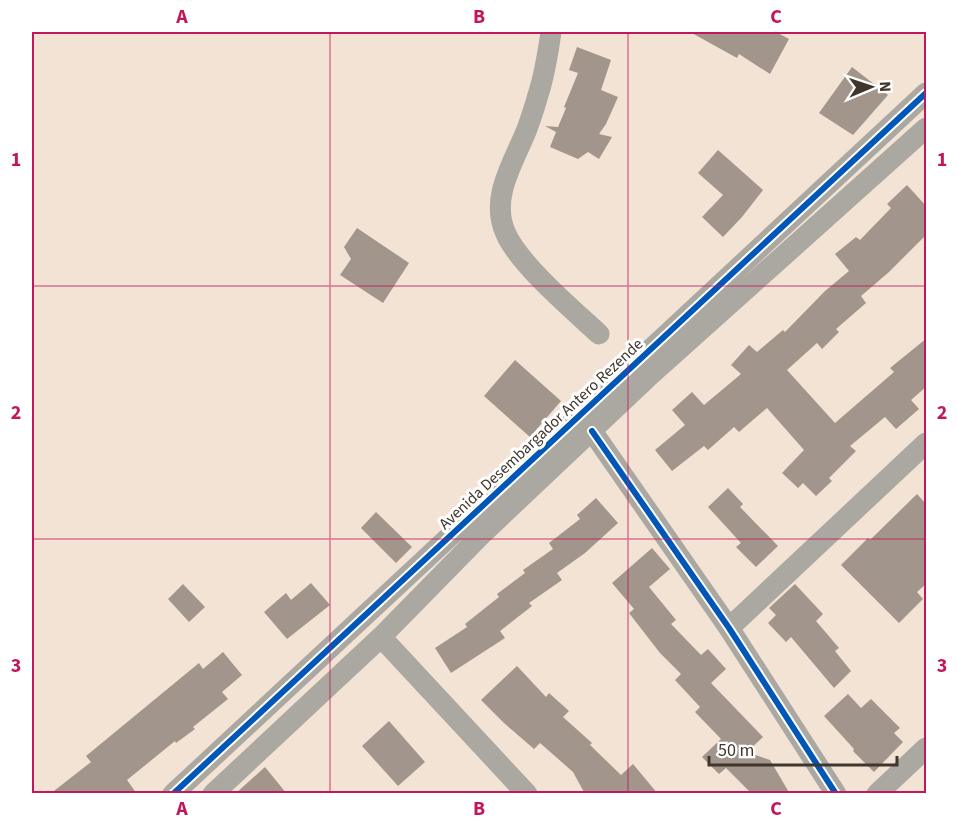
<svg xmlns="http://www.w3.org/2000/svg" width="958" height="825" font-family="'Source Sans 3',sans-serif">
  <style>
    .building { fill: #a2958c }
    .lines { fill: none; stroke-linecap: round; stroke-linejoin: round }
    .minor { stroke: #aba8a1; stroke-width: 21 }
    .cycleway-casing { stroke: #fff; stroke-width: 10 }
    .cycleway { stroke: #0057b8; stroke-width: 6 }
    .grid { fill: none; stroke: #c2185b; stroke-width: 1.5; stroke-opacity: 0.55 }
    .labels { text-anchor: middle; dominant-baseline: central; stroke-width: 6; stroke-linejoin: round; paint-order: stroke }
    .street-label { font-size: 16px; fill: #40362c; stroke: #fff }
    .neatline { fill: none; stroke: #c2185b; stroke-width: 2 }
    .grid-label { font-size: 20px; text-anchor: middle; font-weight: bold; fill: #c2185b }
  </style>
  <rect width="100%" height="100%" fill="#f2e3d5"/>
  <path class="building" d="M690,32H776L789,39L770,74L739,54L737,58Z
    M577,47L611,60L601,90L618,97L606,124L599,134L612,137L599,159L588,152L578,159L550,147L556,132L545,126L558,127L566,108L564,107L578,73L569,70Z
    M852,67L888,95L853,135L819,113Z
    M718,150L763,190L742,217L723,237L702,217L723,195L698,173Z
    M907,185L927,207V234L889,272L861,296L866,303L836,329L839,332L822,349L817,343L787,370L835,423L894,372L890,368L927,338V386L911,400L919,409L896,429L885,417L850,446L856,451L829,478L832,481L816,496L803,483L798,488L782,473L804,450L767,408L739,432L734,427L708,450L704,446L672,471L655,450L685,425L672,410L692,392L704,405L741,374L731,365L749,345L757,352L783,330L785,332L825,291L849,271L835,254L856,237L860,240L891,208L887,204Z
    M357,228L409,263L383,303L340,275L351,259L344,247Z
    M515,360L561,401L530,437L484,396Z
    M728,488L743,504L740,507L778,546L756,567L736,547L741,543L708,507Z
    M917,494L927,505V583L917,592L923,599L899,623L841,565L868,538L870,540Z
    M596,498L618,523L585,553L557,573L562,580L529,603L532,606L500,631L505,638L451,673L435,648L467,627L465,624L499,597L497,594L525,573L523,570L553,549L549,543L580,519L577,515Z
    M376,512L412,547L396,563L361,528Z
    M652,548L670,569L649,587L676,620L671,624L701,655L708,649L726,669L711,683L763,737L747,752L770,760L790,794H752L726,768L719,774L702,757L721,739L695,712L700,707L675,680L681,674L660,653L629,613L634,609L612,583Z
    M311,583L330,605L287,639L264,612L286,593L291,600Z
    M183,584L205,607L189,622L168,599Z
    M795,584L823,614L816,621L839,648L835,651L851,671L834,688L791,637L786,642L768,623L776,615L769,608Z
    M223,652L242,675L222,692L228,699L193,727L195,729L176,743L175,741L127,780L137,794H50L91,762L86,756L199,663L203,669Z
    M517,666L546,697L549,693L569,711L563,717L592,743L590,745L621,775L633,764L658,794H585L573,772L540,743L534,749L504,723L481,700Z
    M848,694L861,708L871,699L900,728L894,733L903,742L874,772L853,751L854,749L824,716Z
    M389,721L425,762L398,786L362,746Z
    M265,767L287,794H235Z"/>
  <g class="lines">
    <path class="minor" d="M551,32C548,53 545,74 538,95C535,106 531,118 527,129C514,162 489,198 506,234C520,265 573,310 599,334
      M592,431L729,628L836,794
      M729,628L926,443
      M381,637L527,794
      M173,794L926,93
      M213,794L381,637L483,533L647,378L926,128
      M877,794L926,748"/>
    <defs>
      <path id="cycleway" d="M592,431L729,628L836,794
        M173,794L926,93"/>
    </defs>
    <use href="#cycleway" class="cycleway-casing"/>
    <use href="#cycleway" class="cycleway"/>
  </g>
  <path class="grid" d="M330,32V794M628,32V794M32,286H926M32,539H926"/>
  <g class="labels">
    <g class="street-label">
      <text transform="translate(541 434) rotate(-43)">Avenida Desembargador Antero Rezende</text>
    </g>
  </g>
  <rect width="958" height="825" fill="none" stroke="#ffffff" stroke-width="66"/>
  <g transform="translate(871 87) rotate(88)" stroke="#ffffff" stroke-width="4.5" paint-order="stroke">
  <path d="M0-4.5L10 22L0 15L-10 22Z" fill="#40362c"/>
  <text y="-9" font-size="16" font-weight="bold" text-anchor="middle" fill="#40362c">N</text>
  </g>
  <path d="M709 756v9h188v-9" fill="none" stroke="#40362c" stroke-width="3"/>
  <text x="718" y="756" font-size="18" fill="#40362c" stroke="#ffffff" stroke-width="4.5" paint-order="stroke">50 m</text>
  <rect x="33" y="33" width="892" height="759" class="neatline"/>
  <g class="grid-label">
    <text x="182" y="23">A</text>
    <text x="479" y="23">B</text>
    <text x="776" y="23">C</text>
    <text x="16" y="166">1</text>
    <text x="942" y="166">1</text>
    <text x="16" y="419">2</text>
    <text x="942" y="419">2</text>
    <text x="16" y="672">3</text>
    <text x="942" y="672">3</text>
    <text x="182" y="815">A</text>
    <text x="479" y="815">B</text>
    <text x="776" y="815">C</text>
  </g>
</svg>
